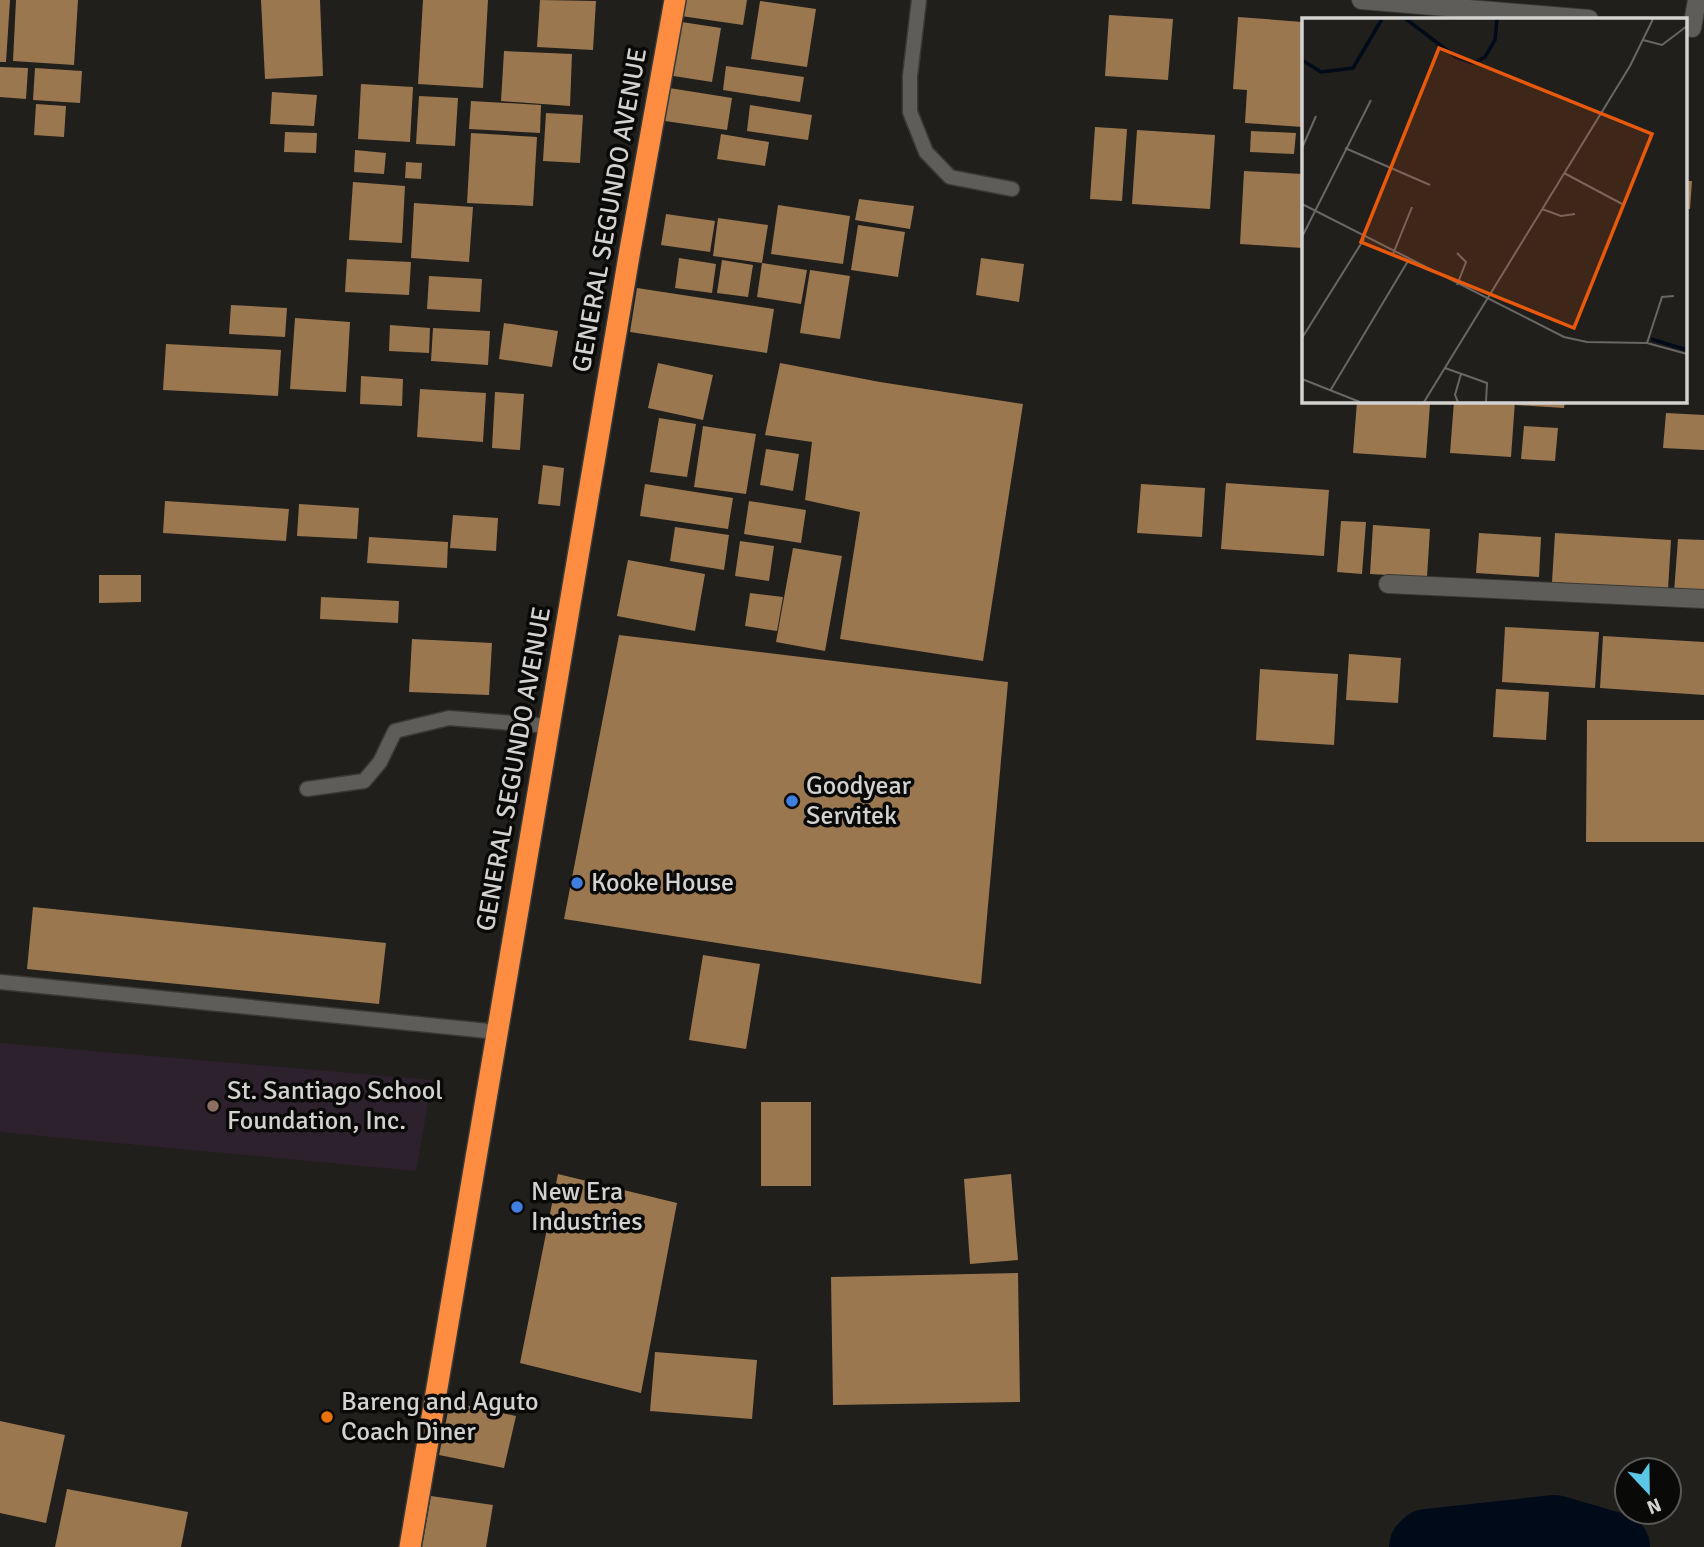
<svg xmlns="http://www.w3.org/2000/svg" width="1704" height="1547" font-family="Signika,sans-serif">
  <style>
    .education { fill: #2e212e }
    .lines { fill: none; stroke-linecap: round; stroke-linejoin: round }
    .river { stroke: #000a19; stroke-width: 68 }
    .building { fill: #9b7750 }
    .lane-casing { stroke: #393937; stroke-width: 17 }
    .street-casing { stroke: #393937; stroke-width: 20 }
    .highway-casing { stroke: #393937; stroke-width: 24 }
    .lane { stroke: #5e5d5a; stroke-width: 14 }
    .street { stroke: #5e5d5a; stroke-width: 18 }
    .highway { stroke: #fe8d42; stroke-width: 21 }
    .shop-dot { fill: #3f7fe0; stroke: #090908; stroke-width: 2.5 }
    .education-dot { fill: #8d6e63; stroke: #090908; stroke-width: 2.5 }
    .food-dot { fill: #e8710a; stroke: #090908; stroke-width: 2.5 }
    .labels { text-anchor: middle; dominant-baseline: central; stroke-width: 7; stroke-linejoin: round; paint-order: stroke }
    .street-label { font-size: 26px; fill: #d3d2d0; stroke: #090908 }
    .poi-label { font-size: 26px; fill: #d3d2d0; stroke: #090908; text-anchor: start }
    .inset-river { fill: none; stroke: #000a19; stroke-width: 3.5 }
    .inset-road { fill: none; stroke: #686764; stroke-width: 2 }
    .view { fill: #e8590c; fill-opacity: 0.15; stroke: #e8590c; stroke-width: 3.5 }
    .inset-edge { fill: none; stroke: #d3d2d0; stroke-width: 3.5 }
  </style>
  <rect width="100%" height="100%" fill="#201f1c"/>
  <path class="education" d="M0,1043L432,1080L416,1171L0,1132Z"/>
  <g class="lines">
    <path class="river" d="M1423,1547L1427,1543L1554,1529L1616,1547"/>
  </g>
  <path class="building" d="M0,0H10L6,62H0Z
    M16,0H78L74,65L13,61Z
    M261,0H320L323,76L265,79Z
    M423,0H488L483,88L418,84Z
    M540,0L596,1L593,50L537,47Z
    M677,0H747L743,25L674,15Z
    M760,1L816,9L807,67L751,59Z
    M1109,15L1173,19L1168,80L1105,76Z
    M1238,17L1303,22V127L1245,123L1247,90L1233,89Z
    M675,21L721,28L712,82L667,75Z
    M504,51L572,54L570,106L501,101Z
    M726,66L804,77L800,102L723,90Z
    M0,67L28,68L26,99L0,97Z
    M35,68L82,71L80,103L33,100Z
    M361,84L413,87L410,142L358,139Z
    M663,87L732,98L727,130L658,120Z
    M272,92L317,95L314,126L270,124Z
    M419,96L458,98L455,146L416,144Z
    M471,101L541,105L540,133L469,129Z
    M36,104L66,106L64,137L34,135Z
    M750,105L812,115L808,140L747,131Z
    M546,113L583,115L580,163L543,161Z
    M1095,127L1127,129L1122,201L1090,199Z
    M1137,130L1215,135L1210,209L1132,204Z
    M1251,131L1296,133L1294,154L1250,152Z
    M285,132L317,133L316,153L284,152Z
    M471,133L537,137L533,206L467,203Z
    M721,134L769,142L765,166L717,159Z
    M355,150L386,153L384,174L354,172Z
    M406,162L422,163L421,179L405,178Z
    M1244,171L1303,174V248L1240,244Z
    M1685,181H1692L1690,209H1685Z
    M353,182L405,186L402,243L349,240Z
    M859,199L914,206L910,229L855,220Z
    M414,203L473,207L469,262L411,258Z
    M778,205L850,216L843,264L771,254Z
    M666,214L715,221L710,252L661,245Z
    M718,218L768,225L762,263L713,256Z
    M858,225L905,232L898,277L851,270Z
    M679,258L716,264L712,293L675,288Z
    M981,258L1024,264L1019,302L976,295Z
    M347,259L411,262L409,295L345,292Z
    M722,260L753,265L748,297L717,293Z
    M762,263L807,270L801,304L757,297Z
    M810,270L850,276L840,339L800,333Z
    M429,276L482,279L480,312L427,309Z
    M637,288L774,309L767,353L630,332Z
    M231,305L287,308L285,337L229,334Z
    M295,318L350,322L346,392L290,389Z
    M504,323L558,331L552,367L499,359Z
    M390,325L430,328L429,353L389,351Z
    M433,328L490,331L488,365L431,361Z
    M166,344L281,350L278,396L163,390Z
    M658,363L713,375L703,420L648,408Z
    M780,363L880,382L1023,404L983,661L840,639L860,512L805,500L812,442L765,435Z
    M361,376L403,379L402,406L360,404Z
    M420,389L486,393L483,442L417,437Z
    M495,392L524,394L520,450L492,448Z
    M1357,401L1430,404L1426,458L1353,453Z
    M1454,401H1515L1511,457L1450,453Z
    M1516,401H1565L1564,408L1516,405Z
    M1666,413L1704,415V450L1663,448Z
    M659,418L696,424L687,477L650,472Z
    M703,426L756,434L746,494L694,487Z
    M1524,426L1558,428L1555,461L1521,459Z
    M766,449L799,454L793,491L760,485Z
    M543,465L564,468L560,506L538,504Z
    M1226,483L1329,490L1324,556L1221,549Z
    M645,484L733,498L728,529L640,516Z
    M1141,484L1205,488L1202,537L1137,533Z
    M165,501L289,509L286,541L163,533Z
    M749,501L806,510L801,543L744,534Z
    M299,504L359,508L357,539L297,536Z
    M453,515L498,518L496,551L450,548Z
    M1341,521L1366,522L1362,574L1337,572Z
    M1373,525L1430,529L1427,577L1370,574Z
    M675,527L729,535L724,570L670,561Z
    M1479,533L1541,537L1539,577L1476,573Z
    M1555,533L1671,540L1668,590L1552,582Z
    M369,537L448,542L447,568L367,563Z
    M1678,539L1704,540V594L1674,592Z
    M740,541L774,546L769,581L735,576Z
    M793,548L842,556L825,651L776,642Z
    M628,560L705,574L695,631L617,616Z
    M99,575H141V602L99,603Z
    M750,593L783,597L777,631L745,626Z
    M321,597L399,601L398,623L320,619Z
    M1505,627L1599,632L1595,688L1502,682Z
    M619,635L1008,682L981,984L564,919Z
    M1603,636L1704,642V695L1600,688Z
    M412,639L492,643L489,695L409,692Z
    M1349,654L1401,658L1398,703L1346,700Z
    M1260,669L1338,674L1334,745L1256,740Z
    M1496,689L1549,692L1546,740L1493,737Z
    M1587,720H1704V842H1586Z
    M33,907L386,943L379,1004L27,969Z
    M703,955L760,964L746,1049L689,1040Z
    M761,1102H811V1186H761Z
    M558,1174L677,1203L641,1393L520,1363Z
    M1011,1174L1018,1260L970,1264L964,1179Z
    M1018,1273L1020,1402L833,1405L831,1277Z
    M655,1352L757,1360L752,1419L650,1411Z
    M450,1402L516,1416L504,1468L439,1455Z
    M0,1421L65,1435L46,1523L0,1513Z
    M67,1489L188,1512L181,1547H55Z
    M431,1496L493,1505L486,1547H422Z"/>
  <g class="lines">
    <defs>
      <path id="lane" d="M919,0L910,76V112L926,152L950,177L1012,189
        M307,789L364,781L380,762L395,731L449,718L550,726
        M1,982L498,1032"/>
      <path id="street" d="M1361,0L1589,19
        M1692,28L1697,0
        M1388,584L1704,599"/>
      <path id="highway" d="M410,1547L630,250L675,0"/>
    </defs>
    <use href="#lane" class="lane-casing"/>
    <use href="#street" class="street-casing"/>
    <use href="#highway" class="highway-casing"/>
    <use href="#lane" class="lane"/>
    <use href="#street" class="street"/>
    <use href="#highway" class="highway"/>
  </g>
  <g class="shop-dot">
    <circle cx="792" cy="801" r="7"/>
    <circle cx="577" cy="883" r="7"/>
    <circle cx="517" cy="1207" r="7"/>
  </g>
  <circle class="education-dot" cx="213" cy="1106" r="7"/>
  <circle class="food-dot" cx="327" cy="1417" r="7"/>
  <g class="labels">
    <g class="street-label">
      <text transform="translate(610 210) rotate(-80)">GENERAL SEGUNDO AVENUE</text>
      <text transform="translate(514 769) rotate(-80)">GENERAL SEGUNDO AVENUE</text>
    </g>
    <g class="poi-label">
      <text x="806" y="786">Goodyear<tspan x="806" dy="30">Servitek</tspan></text>
      <text x="591" y="883">Kooke House</text>
      <text x="227" y="1091">St. Santiago School<tspan x="227" dy="30">Foundation, Inc.</tspan></text>
      <text x="531" y="1192">New Era<tspan x="531" dy="30">Industries</tspan></text>
      <text x="341" y="1402">Bareng and Aguto<tspan x="341" dy="30">Coach Diner</tspan></text>
    </g>
  </g>
  <g transform="translate(1302 18)">
    <rect width="385" height="385" fill="#201f1c"/>
    <path class="inset-river" d="M104,1L155,40L171,45L183,39L193,22L195,1M0,42L19,54L51,50L80,1M349,321L385,332"/>
    <path class="inset-road" d="M341,22L360,27L385,8M0,130L14,98M43,130L128,167M262,155L322,187M0,186L262,319L285,324L345,325L385,336M240,191L259,198L273,196M0,219L69,82M155,235L164,244L155,267M91,236L110,189M0,320L62,221M345,325L360,279L372,278M143,350L185,365L184,384M0,361L58,384M28,373L106,243M122,384L328,48L351,1M156,384L153,377L159,356"/>
    <path class="view" d="M137,30L350,116L272,310L59,224Z"/>
    <rect width="385" height="385" class="inset-edge"/>
  </g>
  <g transform="translate(1648 1491) rotate(158)"><circle r="33" fill="#090908" stroke="#5a5958" stroke-width="2"/>
  <path d="M0-5L12 26L0 18L-12 26Z" fill="#5ac8e6"/>
  <text y="-10" font-size="19" font-weight="bold" text-anchor="middle" fill="#d3d2d0">N</text>
  </g>
</svg>
